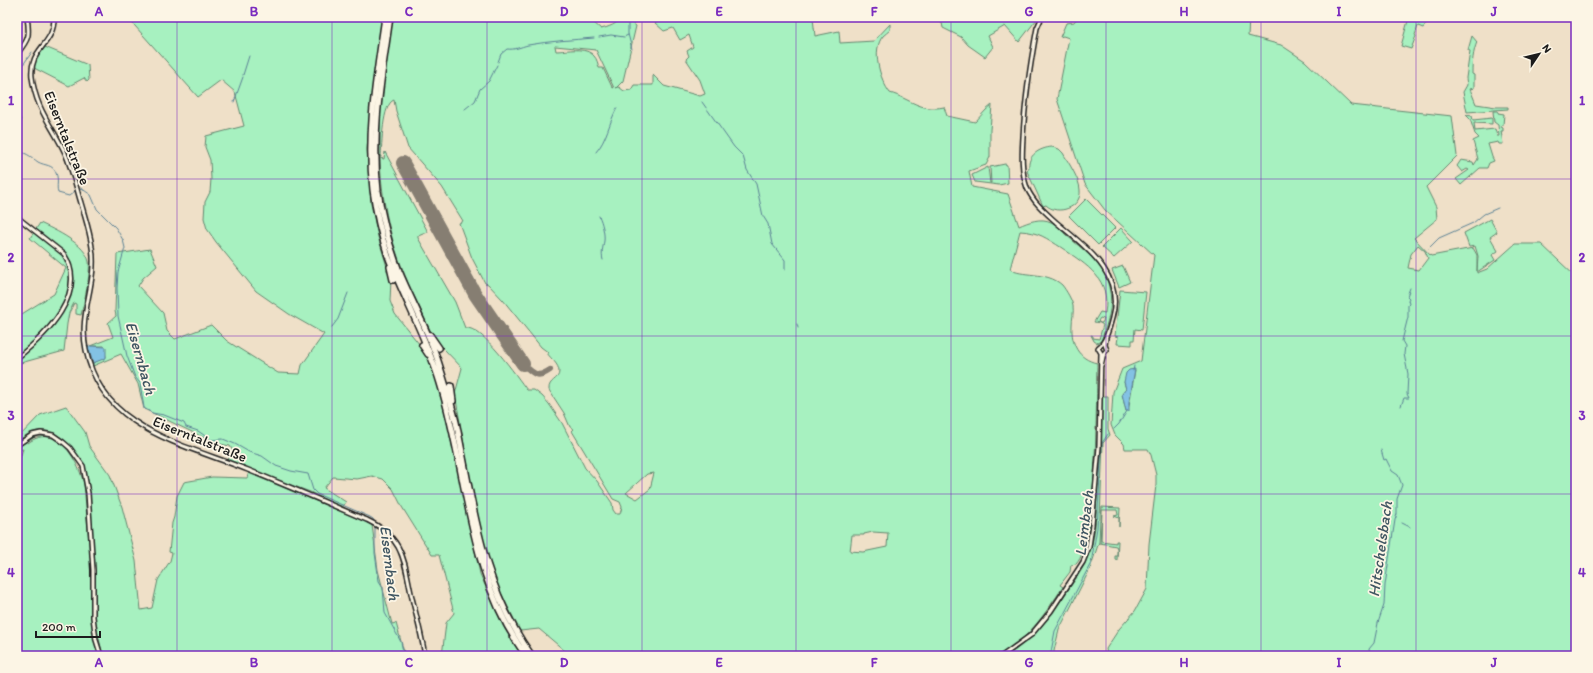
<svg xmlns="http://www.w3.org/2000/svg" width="1593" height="673" font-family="Itim,sans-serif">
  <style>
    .green { fill: #a7f1c0; stroke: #62866e; fill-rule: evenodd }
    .water { fill: #83c2e4; stroke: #5a8094 }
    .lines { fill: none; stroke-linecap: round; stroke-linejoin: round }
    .stream { stroke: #5a8094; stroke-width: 1 }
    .taxiway { stroke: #867e72; stroke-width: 6 }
    .runway { stroke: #867e72; stroke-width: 14 }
    .secondary-casing { stroke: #1c1c1c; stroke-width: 6 }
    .motorway-casing { stroke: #1c1c1c; stroke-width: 8 }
    .secondary { stroke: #fcf5e5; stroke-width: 3 }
    .motorway { stroke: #fcf5e5; stroke-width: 5 }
    .grid { fill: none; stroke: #7b2cbf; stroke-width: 1; stroke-opacity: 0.55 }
    .labels { text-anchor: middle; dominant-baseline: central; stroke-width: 3.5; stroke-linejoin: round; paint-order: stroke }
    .street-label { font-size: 15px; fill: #1c1c1c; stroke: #fcf5e5 }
    .water-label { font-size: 16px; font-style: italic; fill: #405662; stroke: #fcf5e5 }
    .neatline { fill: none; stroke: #7b2cbf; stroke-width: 1.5 }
    .grid-label { font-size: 13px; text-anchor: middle; font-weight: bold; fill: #7b2cbf }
  </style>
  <rect width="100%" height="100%" fill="#efe0c8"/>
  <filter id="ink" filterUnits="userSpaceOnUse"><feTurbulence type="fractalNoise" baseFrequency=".025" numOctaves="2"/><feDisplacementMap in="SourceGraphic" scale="8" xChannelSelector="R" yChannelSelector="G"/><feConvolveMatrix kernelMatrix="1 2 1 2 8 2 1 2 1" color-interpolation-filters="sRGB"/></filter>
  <g filter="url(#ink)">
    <path class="green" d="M127,17H382L371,96L367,149L371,204L378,237L391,280L390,301L395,314L428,355L437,380L446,417L480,574L503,626L522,656H491L489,655L487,656H442L446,623L454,613L439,555H432L402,507L393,489L383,479L372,476L357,479L333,477L324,488L346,502L342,508L310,492L228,461L232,449L230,446L215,443L144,409L138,384L121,354L93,366V363L106,357L104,346H90L113,337L108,323L116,316L115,311L117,254L150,249L157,266L143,278L138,286L163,313L167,331L175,339L211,325L227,341L278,373L300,374L302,365L324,334L289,314L256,291L216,242L207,229L204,218L205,202L210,192L211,179L210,160L205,147L206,136L244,126L235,92L221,80L198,97Z
      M393,17H593L591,20L587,21L593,22L601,29C609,27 617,24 622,17H625L636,26L623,81L616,88L619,87L624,91L631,90L634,85H653V75L664,86L700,96L705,94L700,80L686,59L689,56L687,51L693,47L689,35L680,40L673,28L664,31L655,23L657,17H817L813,18L815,36L839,31L840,43L874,41L890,24V30C888,32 885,34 883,36C871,50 880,80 890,93C911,99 920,112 944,107L947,116L975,122L986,110L992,105L990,130V157L986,165L969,171L972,187L1008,194L1019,226C1028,222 1041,217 1051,222C1056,224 1061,230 1065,234C1082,249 1104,264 1109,287C1114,307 1107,323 1101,341L1097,343L1094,341L1091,335L1093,336V338L1099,339L1103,325L1100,323H1102L1104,319L1100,318L1098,321L1100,323L1094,322L1100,312L1105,313C1111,279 1088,266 1062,248C1046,238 1039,232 1020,231L1010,269C1020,277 1047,271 1062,285C1066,290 1072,300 1073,306C1074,312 1072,319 1072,325C1071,344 1078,359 1097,363C1096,400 1098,542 1076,564L1071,565L1070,572L1060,585L1063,587C1046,612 1025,645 995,656L992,655L991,656H571L539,629L520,631L497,585L488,561L477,518L455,394L462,368C453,358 443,349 435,338C428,328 423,314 417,302C394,255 382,211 380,158L384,159L385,152L428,232L418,236V238L455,302L465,328C482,325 517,377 527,390H534L542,396L549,404L562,423L585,468L597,481L612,503L613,510L616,514H620L622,507L620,502L613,499L572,431L574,429L570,427L564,413L549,390C548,380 559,380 559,372C559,364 551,359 547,353H549L541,347L503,300L488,284L485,283L472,258L459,223L463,221L442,187L408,148L396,111L394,100C382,104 382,145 381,157H380V107ZM555,46L596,50L614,88L612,87L603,68H599C598,64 597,59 594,56C586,46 566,51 556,51ZM654,473L650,489L637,499L626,493L647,474ZM873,532L888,533L887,547L863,552L850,551L852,535H864V534Z
      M932,17H1032L1037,19L1019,42L1005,26L988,36L993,47L985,57L968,45L961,37L943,28L942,23Z
      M1078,17H1249L1248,36L1281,45L1305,61L1351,105L1452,116L1457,156L1426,187L1436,207L1437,219L1414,238L1431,256L1473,248L1477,255V273L1487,269L1515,244H1541L1576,277V656H1107L1106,649L1119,629L1135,611L1147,589L1149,544L1156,485V475L1151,455L1148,449H1125L1124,444L1115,435L1111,425L1113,392L1122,369L1141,361L1154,255L1105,210L1085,184L1057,99L1069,38L1063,36L1060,37L1066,23L1074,22ZM1418,245L1425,251L1428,258L1419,270L1408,268L1411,254ZM1135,370L1129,406L1126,411L1122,394L1126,389L1124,382Z
      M1409,17H1432L1423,28L1418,26L1415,35L1416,36L1411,49L1401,46Z
      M1472,36L1477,42C1473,52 1472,63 1472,74L1474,75V88L1470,89L1476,104L1496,107H1508V109L1467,112L1463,92L1467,85L1466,78L1470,51L1468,50Z
      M45,47L88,65L89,80L87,82L84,78L69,86L34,68L36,59Z
      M1493,111H1498V113L1504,114L1503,125H1501V127L1503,128V131H1501L1503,144H1499L1498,142L1488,144L1492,157L1494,161L1489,163L1487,168H1480L1461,185L1456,179L1469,170L1467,169L1462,172L1457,166L1461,160L1473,162L1474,165L1478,159L1473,141L1479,138L1475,134L1470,119L1466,115L1472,116L1473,120L1492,118V124L1474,123L1475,131L1495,129L1497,136H1499L1498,125L1494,122Z
      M1052,147L1059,149L1063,153C1068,162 1080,180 1080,190C1082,208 1057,216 1046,205L1043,206L1027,171L1029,169C1027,155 1040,148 1052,147Z
      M1005,164L1007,165L1008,183L999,185L975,182L972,175L988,167L990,183H991L990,167Z
      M1086,199L1115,228L1098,245L1069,216Z
      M1490,219L1497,232L1490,237L1498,251L1492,255L1495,260L1477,272L1478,256L1475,246L1469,247L1464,233Z
      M40,223C55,230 86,244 89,262C91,273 84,303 81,315L76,314V304L74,303L69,313L67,324L64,351L17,364V317L54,294L66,268L30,238Z
      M1121,228L1133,241L1114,258L1102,247Z
      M1123,266L1130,282L1119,287L1112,270Z
      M1120,290L1146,292L1142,330L1135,329L1134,340H1132V345L1117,344L1118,337L1115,336Z
      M1102,396H1108V429L1110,435L1103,443L1099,542L1090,569L1059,630L1054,651L1055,656H1007C1034,638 1052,615 1070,587C1078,576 1086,564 1090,550C1096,532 1096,512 1097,493C1100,460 1102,428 1102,396Z
      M66,406L85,432L89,446L110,475L122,507L136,561L141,610L152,608L158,580L170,561L172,553L169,552L172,523L174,517L177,496L184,482L212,477L247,478L249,472L372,525L378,570L392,624L396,623L405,656H103L96,626L94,610L95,577L88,484C80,452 52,410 17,442V439L40,415Z
      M34,436L35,437L27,442L28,443C57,421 78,461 84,484L91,565V612L93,628L100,656H17V462L20,458L23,449L17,451V448Z
      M1102,507L1120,508L1119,527V518L1114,516L1118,515L1117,510H1102L1101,541L1116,543V541H1118L1117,560L1115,559V556H1117V548L1116,546L1100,543Z"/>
    <path class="water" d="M90,346L106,347V358L93,363L88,347Z
      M1135,369L1129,402V411H1126L1122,394L1126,389L1124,382L1126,373L1129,370Z"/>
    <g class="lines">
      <path class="stream" d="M643,17L644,20
        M628,23V34L632,49
        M599,37L611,35L624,37L628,35
        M498,62L501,54L507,49C515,50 520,47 528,45C550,41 572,40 594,38
        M243,75L249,56
        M17,82L20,69L32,52
        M234,102L243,77
        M702,102L734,147L743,156L747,170L756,184L763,216L768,224L772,244L785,260V270
        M465,109L475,101L480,89L489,81L497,65
        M17,114L21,120L17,138
        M17,144L22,152C31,156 31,157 38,162C45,166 53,164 56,173C59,180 56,186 58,193L69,196L75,191L81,188L91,195L97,209L116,228L123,240L125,248L118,272L117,288L118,316L127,356L135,377L140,383L144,408L152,413L164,415L184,423L186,427L198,431L211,440L223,439L235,444L249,452L262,456L276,466L291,471L308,474L313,490L317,494L370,517L373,519L375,523
        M596,152C607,140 609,122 617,108
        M599,216C602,222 605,234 604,241C603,247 601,254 603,260
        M1429,248L1439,238L1473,223L1484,214L1498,208
        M797,324L798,328
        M332,327L338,319L348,293
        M1133,371L1134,366
        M1401,406L1404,398H1409L1407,394L1408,374L1404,354L1405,346L1402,341L1408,317V305L1409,304L1408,300L1409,298L1407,296L1410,288
        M1114,429L1119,424L1127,411
        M1402,523L1410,527
        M375,526V553L379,581L383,587L385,613L401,642L404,656
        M1052,656L1051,652L1055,631L1091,563L1097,528L1102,443L1108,434
        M1370,656L1369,649L1374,643L1378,623L1384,605L1385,585L1390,552L1395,520L1397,514V499L1402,485L1398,475L1392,471L1386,459L1384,460L1381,450"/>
      <path class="taxiway" d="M523,364C534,374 537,379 550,370"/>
      <path class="runway" d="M403,163L475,294L523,364"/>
      <defs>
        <path id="secondary" d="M54,17C55,45 29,48 32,77C36,110 52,125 65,153C72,169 76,186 81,203C85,217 90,232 92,247C98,283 78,312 86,350C102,430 184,444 248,470C288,486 327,503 367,520C405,538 404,562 412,598C417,618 422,637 425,656
          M17,54C29,39 30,36 27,17
          M17,217L64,254C89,293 46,335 17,358
          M1101,366L1104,353L1107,350L1105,345L1106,338
          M17,445L32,435L41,433L53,435L63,442L70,448L83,466L88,493L93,570V617L96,640L101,656
          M1002,656L1031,635L1051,611L1083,562L1089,547L1092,525L1099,447L1101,353L1098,348C1099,346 1101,346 1102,344C1107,338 1110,326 1112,318C1125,274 1085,247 1056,222C1045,212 1033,202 1027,188C1021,171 1022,154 1023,137C1025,99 1030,65 1037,28L1042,17"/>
        <path id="motorway" d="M385,17C377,74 366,132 373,190C376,213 381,235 388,256C404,299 427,339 440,383C469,477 466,572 526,656
          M390,17C382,75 371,132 378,191C382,218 389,245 399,271C412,302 429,332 439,364C445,383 451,402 456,422C474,506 480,583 532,656
          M390,267L393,280
          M430,335L439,348
          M422,345L428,354
          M451,386L453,401"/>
      </defs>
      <use href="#secondary" class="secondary-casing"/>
      <use href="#motorway" class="motorway-casing"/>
      <use href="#secondary" class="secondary"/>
      <use href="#motorway" class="motorway"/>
    </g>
  </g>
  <path class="grid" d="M177,17V656M332,17V656M487,17V656M642,17V656M796,17V656M951,17V656M1106,17V656M1261,17V656M1416,17V656M17,179H1576M17,336H1576M17,494H1576"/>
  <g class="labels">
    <g class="street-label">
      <text transform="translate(67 138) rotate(68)">Eiserntalstraße</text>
      <text transform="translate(200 439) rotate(22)">Eiserntalstraße</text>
    </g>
    <g class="water-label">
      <text transform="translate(141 358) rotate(74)">Eisernbach</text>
      <text transform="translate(1084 523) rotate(-83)">Leimbach</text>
      <text transform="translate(1380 549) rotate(-82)">Hitschelsbach</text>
      <text transform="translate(390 563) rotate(83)">Eisernbach</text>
    </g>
  </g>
  <rect width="1593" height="673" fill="none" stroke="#fcf5e5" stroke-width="44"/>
  <g transform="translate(1539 54) rotate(55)" stroke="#fcf5e5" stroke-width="3" paint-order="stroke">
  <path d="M0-3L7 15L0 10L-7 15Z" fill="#1c1c1c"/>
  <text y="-6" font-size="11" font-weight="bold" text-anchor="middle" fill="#1c1c1c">N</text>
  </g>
  <path d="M36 631v6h64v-6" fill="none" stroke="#1c1c1c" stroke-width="2"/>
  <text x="42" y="631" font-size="12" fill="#1c1c1c" stroke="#fcf5e5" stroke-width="3" paint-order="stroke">200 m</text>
  <rect x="22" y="22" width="1549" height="629" class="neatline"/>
  <g class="grid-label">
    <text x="99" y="16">A</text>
    <text x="254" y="16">B</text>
    <text x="409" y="16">C</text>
    <text x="564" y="16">D</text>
    <text x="719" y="16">E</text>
    <text x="874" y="16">F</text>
    <text x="1029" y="16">G</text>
    <text x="1184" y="16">H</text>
    <text x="1339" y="16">I</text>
    <text x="1494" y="16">J</text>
    <text x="11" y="105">1</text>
    <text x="1582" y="105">1</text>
    <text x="11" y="262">2</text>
    <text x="1582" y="262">2</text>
    <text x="11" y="420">3</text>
    <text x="1582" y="420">3</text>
    <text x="11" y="577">4</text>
    <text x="1582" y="577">4</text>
    <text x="99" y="667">A</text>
    <text x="254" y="667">B</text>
    <text x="409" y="667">C</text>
    <text x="564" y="667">D</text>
    <text x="719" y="667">E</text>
    <text x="874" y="667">F</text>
    <text x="1029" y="667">G</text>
    <text x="1184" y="667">H</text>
    <text x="1339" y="667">I</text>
    <text x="1494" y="667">J</text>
  </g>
</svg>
